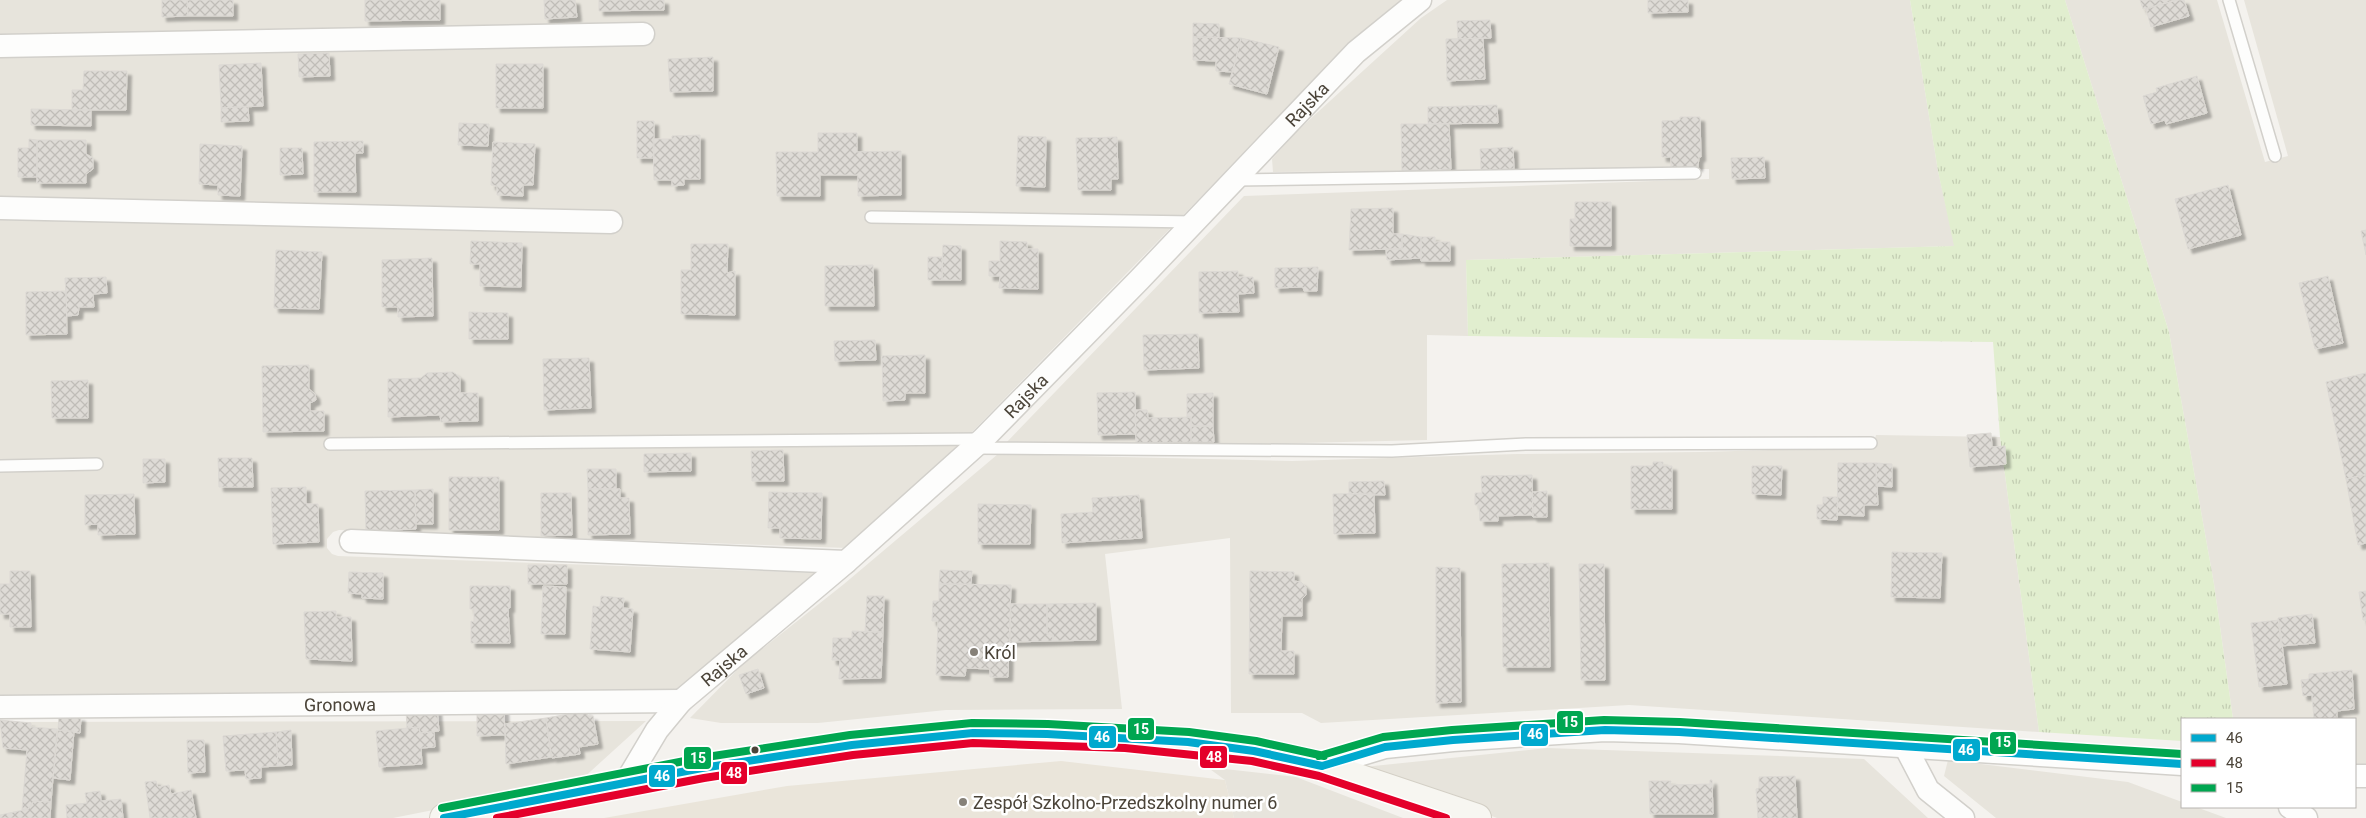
<svg xmlns="http://www.w3.org/2000/svg" width="2366" height="818" font-family="Roboto,sans-serif">
  <style>
    .residential { fill: #e7e4dc }
    .education { fill: #eae5da }
    .grass { fill: url(#grass-tufts) }
    .building { fill: url(#building-cross-hatch); stroke: #dcd9d4; filter: url(#shadow) }
    .lines { fill: none; stroke-linecap: round; stroke-linejoin: round }
    .lane-casing { stroke: #d2d0cb; stroke-width: 14 }
    .street-casing { stroke: #d2d0cb; stroke-width: 25 }
    .secondary-casing { stroke: #d3cfc5; stroke-width: 30 }
    .lane { stroke: #fdfdfc; stroke-width: 11 }
    .street { stroke: #fdfdfc; stroke-width: 22 }
    .secondary { stroke: #f7f6f1; stroke-width: 28 }
    .bus-1-casing { stroke: #fff; stroke-width: 11 }
    .bus-2-casing { stroke: #fff; stroke-width: 11 }
    .bus-3-casing { stroke: #fff; stroke-width: 11 }
    .bus-1 { stroke: #00a9ce; stroke-width: 8 }
    .bus-2 { stroke: #e4002b; stroke-width: 8 }
    .bus-3 { stroke: #00a651; stroke-width: 8 }
    .poi-dot { fill: #868178; stroke: #fff; stroke-width: 2 }
    .bus-dot { fill: #4b4439; stroke: #fff; stroke-width: 2 }
    .labels { text-anchor: middle; dominant-baseline: central; stroke-width: 5; stroke-linejoin: round; paint-order: stroke }
    .street-label { font-size: 18px; fill: #4b4439; stroke: #fff }
    .poi-label { font-size: 18px; fill: #4b4439; stroke: #fff; text-anchor: start }
    .line-badge { stroke: #fff; stroke-width: 2 }
    .badge-label { font-size: 14px; text-anchor: middle; font-weight: bold; fill: #fff }
  </style>
  <defs>
    <pattern id="grass-tufts" width="24" height="20" patternUnits="userSpaceOnUse" patternTransform="scale(1.25)"><rect width="24" height="20" fill="#e1eecf"/><path d="M3 7l-1-3M5 7V3M7 7l1-3M15 17l-1-3M17 17v-4M19 17l1-3" fill="none" stroke="#c3cdb2"/></pattern>
    <pattern id="building-cross-hatch" width="8" height="8" patternUnits="userSpaceOnUse" patternTransform="scale(1.25)"><rect width="8" height="8" fill="#dedbd6"/><path d="M0 0l8 8M0 8l8-8" fill="none" stroke="#c0bdb8"/></pattern>
    <filter id="shadow"><feDropShadow dx="4.5" dy="4.5" stdDeviation="1" flood-color="#0004"/></filter>
  </defs>
  <rect width="100%" height="100%" fill="#f4f2ee"/>
  <path class="residential" d="M0,0H1405L1347,47L974,430L848,548L339,530L333,532L327,539V548L332,554L338,556L819,573L674,695L0,696Z
    M1447,0H1910L1938,171L1955,246L1466,260L1468,336L1427,335V440L1175,446L1004,445L1244,196L1709,179V169L1273,172L1272,159L1296,132L1421,18Z
    M2065,0H2217L2265,162L2288,156L2244,0H2366V782L2355,780V719H2233L2214,584L2169,332Z
    M1876,435L2000,437L2039,732L1629,705L1321,723L1302,713H1231L1230,538L1105,554L1122,709L946,710L818,723H721L690,718L743,664L844,584L998,454L1292,461L1517,454L1700,452L1873,447Z
    M646,721L580,781L393,818H0V722Z
    M1547,748L1864,759L1928,818H1497L1364,767Z
    M1948,760L2128,782L2182,802V807H2196L2226,818H1996L1944,776Z
    M1207,767L1296,777L1403,818H1234L1225,780Z"/>
  <path class="education" d="M1061,761L1225,780L1234,818H604L787,786Z"/>
  <path class="grass" d="M1910,0H2065L2169,332L2214,584L2233,719H2182V741L2039,732L2000,437L1993,342L1468,336L1466,260L1954,246L1938,171Z"/>
  <path class="building" d="M162,0H187L188,16L162,17Z
    M187,0H233V16H188Z
    M365,0H440V20L365,21Z
    M544,0H575L577,17L545,19Z
    M599,0H664V10L599,11Z
    M1648,0H1688V12L1648,13Z
    M2140,0H2177L2143,9Z
    M2177,0H2184L2189,16L2151,27L2146,9Z
    M1490,20L1491,38L1458,39L1457,21Z
    M1193,23L1219,24V37H1193Z
    M1193,37L1241,38L1233,72L1216,71V61L1193,60Z
    M1241,38L1279,47L1267,94L1229,84Z
    M1483,38L1485,79L1447,81L1446,39Z
    M329,53L330,76L299,77L298,54Z
    M713,57V91L670,92L668,59Z
    M261,63L263,106L221,108L219,65Z
    M496,64H543V108H496Z
    M84,71H127L126,110H72V90H83Z
    M2197,76L2207,113L2166,124L2165,120L2151,124L2143,96L2157,92L2156,88Z
    M1497,105L1498,123L1428,124V107Z
    M248,106L249,121L221,122V108Z
    M31,109L91,110V126L31,125Z
    M1680,117H1700L1701,157H1699L1698,167L1671,168V157H1662V121L1680,120Z
    M637,121H654V158H637Z
    M459,123L489,124L488,146L458,145Z
    M1401,124H1449L1451,169L1402,171Z
    M818,133H857V152L901,151V195L858,196V175H820V196H777L776,152H818Z
    M700,135V179H684V185L672,186V180H654L653,139H672V136Z
    M1018,136L1046,137L1045,187L1016,186Z
    M1117,137L1118,179H1111V190H1078L1076,138Z
    M29,139L37,140V177H18V148H29Z
    M37,140H86V154L93,158V169L86,174V183H37Z
    M363,141V153H355L356,192H314V142Z
    M493,142L535,144L533,185H523V196L497,195V186L491,185Z
    M200,144L242,146L240,196L218,195V185L199,184Z
    M1513,147L1514,169L1481,170L1480,149Z
    M280,148H302L303,174L280,175Z
    M1764,157L1765,178L1732,179L1731,158Z
    M2228,185L2241,235L2188,249L2175,199Z
    M1575,202H1611V246H1570V219H1575Z
    M1393,208V234H1402V249L1349,250L1351,209Z
    M2366,230V255L2361,231Z
    M1402,234L1421,237V258L1387,260L1386,249H1402Z
    M1421,237H1435V242H1450V261H1421Z
    M471,241L522,243L521,287L480,286V264H470Z
    M1000,241L1027,242V249H1038V289L999,288L1000,276H989V261H1000Z
    M691,244H728L727,273L735,271V315L681,314V270H691Z
    M943,245L961,246V280H942Z
    M276,250L322,252L319,309L274,308Z
    M928,257H942V280H928Z
    M432,258L433,316L398,317V307H382V260Z
    M873,265L874,306H825V266Z
    M1318,267L1317,291H1304L1303,287L1275,288V268Z
    M1238,271V277H1253L1254,293L1238,294L1239,312L1199,313V272Z
    M2328,276L2343,343L2315,349L2299,283Z
    M106,277L107,293L93,294L94,307H79L78,315L67,316L65,278Z
    M66,291L67,334L26,335V292Z
    M469,312L508,313V339H469Z
    M1198,334L1199,368L1144,370L1143,335Z
    M875,340L876,360L835,361L834,341Z
    M925,355V393H905V400L883,401L882,356Z
    M589,358L591,408L544,410L543,359Z
    M309,365V389L315,394L316,400L310,403V411H324V431L263,432L262,366Z
    M453,372L460,377V393H478V421L441,422L440,415L388,417V379L421,378L427,373Z
    M2366,373V474L2346,479L2326,382Z
    M88,380V418H52L51,381Z
    M1135,392L1136,434L1098,435L1097,393Z
    M1213,393V426H1191V417H1187V394Z
    M1135,410H1147L1148,418L1191,417V442L1136,443Z
    M1191,426H1213L1214,442H1191Z
    M1991,433L1992,447L2005,446L2006,464L1970,467L1967,435Z
    M783,450L784,481H752L751,451Z
    M691,453V471L644,472V454Z
    M218,458H252L253,487H219Z
    M143,459H165V482L143,483Z
    M1653,462H1663V466H1672V509H1631V466H1653Z
    M1838,463H1876L1878,505H1864V516L1837,515Z
    M1876,463L1892,464V487L1876,486Z
    M1752,466H1782L1781,495L1752,494Z
    M587,469H616V489H588Z
    M1532,475L1533,517L1531,515L1498,516V521H1480L1479,505H1475V493H1482L1481,476Z
    M2366,475V543L2358,545L2346,479Z
    M449,477H499V530H449Z
    M1384,481L1385,495L1349,494V482Z
    M306,487V504H318L319,542L273,544L271,488Z
    M433,489V524H416L415,490Z
    M588,489H620V498H629L630,534L588,535Z
    M415,490L416,529L366,531L365,491Z
    M1547,491V517H1533L1532,492Z
    M769,492L822,493L821,539L780,538V528H768Z
    M541,493H571L572,535L541,536Z
    M1374,493L1375,533L1334,534L1333,494Z
    M134,494L135,534L98,535V524L85,525V495Z
    M1139,495L1142,538L1062,543L1061,514L1093,512L1092,498Z
    M1823,497H1838L1837,520L1817,519V505H1823Z
    M978,504L1031,505L1030,544H978Z
    M1892,552L1942,553L1940,598L1891,597Z
    M1549,563L1550,667H1503L1502,564Z
    M1579,564H1604L1605,680H1581Z
    M528,565H567V584H528Z
    M1436,567L1460,568L1461,702L1436,703Z
    M940,570L972,571L971,584H939Z
    M10,571H30L31,627H10V614H0V584H10Z
    M1250,571L1294,572V581L1301,582L1306,587V595L1302,599V616H1282L1281,651H1294V674H1249Z
    M349,572L383,573V599L362,598V594L348,593Z
    M939,584L1011,585L1008,677H990V669L966,668L965,676L936,675L938,621H932L933,601H939Z
    M470,586H510V608H508L510,643H471V621L474,622V609H470Z
    M543,586L566,587L565,634H541Z
    M2366,591V620H2363L2359,592Z
    M601,596L624,598L623,608L633,609L630,652L590,649L593,606L600,607Z
    M867,596H884L883,632H865Z
    M1096,603V640L1053,641V635L1047,634V604Z
    M1011,604H1047V634L1053,635V641L1010,642Z
    M336,611V617H351L352,661L306,659L304,612Z
    M2312,614L2315,643L2281,646L2278,618Z
    M2279,620L2287,684L2259,687L2251,623Z
    M852,631L883,632L881,678L839,679L840,660H832L833,638H852Z
    M758,669L764,688L746,694L739,675Z
    M2352,670L2354,709L2337,711V719H2314L2312,695L2303,696L2301,680L2309,679V674Z
    M437,708L439,731L420,733L419,727L407,728L406,710Z
    M504,709L505,735L477,736V710Z
    M587,711L588,716H593L598,744L579,747L580,754L552,758L546,718Z
    M59,715L81,717L80,733L58,730Z
    M546,718L551,757L506,764L505,724Z
    M0,720L31,723V727L57,729L51,802L34,801L28,809L22,810L27,750L3,748Z
    M419,727L420,733L434,732L435,747L421,748L422,764L379,767L376,731Z
    M58,730L74,731L70,780L53,778Z
    M291,730L292,765L278,766L276,732Z
    M276,732L278,766L261,767V778L246,779L245,770L226,771L223,736Z
    M187,740H204L205,772L188,773Z
    M1795,776L1797,818H1758L1756,789L1759,788V777Z
    M1710,780H1712L1713,814H1650L1649,781H1671L1670,785L1710,784Z
    M156,781L158,787L169,785L171,794L191,790L196,818H150L145,782Z
    M100,791L101,801L121,799L123,818H67L66,805L87,803L85,793Z
    M34,801L51,802L50,818H0V815L28,809Z"/>
  <g class="lines">
    <defs>
      <path id="lane" d="M2229,0L2275,156
        M1235,180L1695,173
        M871,217L1194,222
        M330,444L981,439
        M976,448L1392,451L1526,444L1871,443
        M0,466L97,464"/>
      <g id="street">
        <path d="M0,46L643,34"/>
        <path d="M0,208L611,222"/>
        <path d="M351,541L846,562"/>
        <path id="s1" d="M0,707L681,701"/>
        <path d="M1905,746L1928,790L1963,818"/>
        <path d="M1322,766L1385,747L1453,740L1605,730L1679,732L2182,764"/>
        <path d="M2355,776H2366"/>
        <path id="s2" d="M626,782L657,730L681,701L846,562L983,439L1139,280L1356,52L1420,0"/>
        <path d="M2290,807L2306,818"/>
      </g>
      <path id="secondary" d="M444,818L702,768L852,745L973,733L1126,738L1254,751L1322,766L1477,818"/>
    </defs>
    <use href="#lane" class="lane-casing"/>
    <use href="#street" class="street-casing"/>
    <use href="#secondary" class="secondary-casing"/>
    <use href="#lane" class="lane"/>
    <use href="#street" class="street"/>
    <use href="#secondary" class="secondary"/>
    <defs>
      <path id="bus-1" d="M1322,766L1385,747L1453,740L1605,730L1679,732L2182,764
        M444,818L702,768L852,745L973,733L1047,734L1188,742L1254,751L1322,766"/>
      <path id="bus-2" d="M497,818L704,778L853,755L973,743L1125,748L1252,761L1319,776L1446,818"/>
      <path id="bus-3" d="M1319,756L1383,737L1452,730L1604,720L1680,722L2182,754
        M442,808L700,758L850,735L972,723L1048,724L1189,732L1256,741L1324,756"/>
    </defs>
    <use href="#bus-1" class="bus-1-casing"/>
    <use href="#bus-2" class="bus-2-casing"/>
    <use href="#bus-3" class="bus-3-casing"/>
    <use href="#bus-1" class="bus-1"/>
    <use href="#bus-2" class="bus-2"/>
    <use href="#bus-3" class="bus-3"/>
  </g>
  <g class="poi-dot">
    <circle cx="974" cy="652" r="5"/>
    <circle cx="963" cy="802" r="5"/>
  </g>
  <circle class="bus-dot" cx="755" cy="750" r="4.5"/>
  <g class="labels">
    <g class="street-label">
      <text stroke="none"><textPath href="#s2" startOffset="964">Rajska</textPath></text>
      <text stroke="none"><textPath href="#s2" startOffset="559">Rajska</textPath></text>
      <text stroke="none"><textPath href="#s2" startOffset="154">Rajska</textPath></text>
      <text stroke="none"><textPath href="#s1" startOffset="340">Gronowa</textPath></text>
    </g>
    <g class="poi-label">
      <text x="984" y="652">Król</text>
      <text x="973" y="802">Zespół Szkolno-Przedszkolny numer 6</text>
    </g>
  </g>
  <g class="line-badge">
    <rect x="1556" y="710" width="28" height="24" rx="5" fill="#00a651"/>
    <rect x="1127" y="717" width="28" height="24" rx="5" fill="#00a651"/>
    <rect x="1520" y="723" width="29" height="24" rx="5" fill="#00a9ce"/>
    <rect x="1088" y="725" width="29" height="24" rx="5" fill="#00a9ce"/>
    <rect x="1989" y="731" width="28" height="24" rx="5" fill="#00a651"/>
    <rect x="1952" y="738" width="29" height="24" rx="5" fill="#00a9ce"/>
    <rect x="1199" y="745" width="29" height="24" rx="5" fill="#e4002b"/>
    <rect x="683" y="746" width="29" height="24" rx="5" fill="#00a651"/>
    <rect x="720" y="761" width="28" height="24" rx="5" fill="#e4002b"/>
    <rect x="648" y="764" width="28" height="24" rx="5" fill="#00a9ce"/>
  </g>
  <g class="badge-label">
    <text x="1570" y="727">15</text>
    <text x="1141" y="734">15</text>
    <text x="1535" y="739">46</text>
    <text x="1102" y="742">46</text>
    <text x="2003" y="747">15</text>
    <text x="1966" y="755">46</text>
    <text x="1214" y="762">48</text>
    <text x="698" y="763">15</text>
    <text x="734" y="778">48</text>
    <text x="662" y="781">46</text>
  </g>
  <rect x="2181" y="718" width="175" height="90" fill="#ffffff" stroke="#b7b4b0"/>
  <rect x="2191" y="734" width="25" height="8" fill="#00a9ce" stroke="#b7b4b0"/>
  <text x="2226" y="743" font-size="15" fill="#4b4439">46</text>
  <rect x="2191" y="759" width="25" height="8" fill="#e4002b" stroke="#b7b4b0"/>
  <text x="2226" y="768" font-size="15" fill="#4b4439">48</text>
  <rect x="2191" y="784" width="25" height="8" fill="#00a651" stroke="#b7b4b0"/>
  <text x="2226" y="793" font-size="15" fill="#4b4439">15</text>
</svg>
